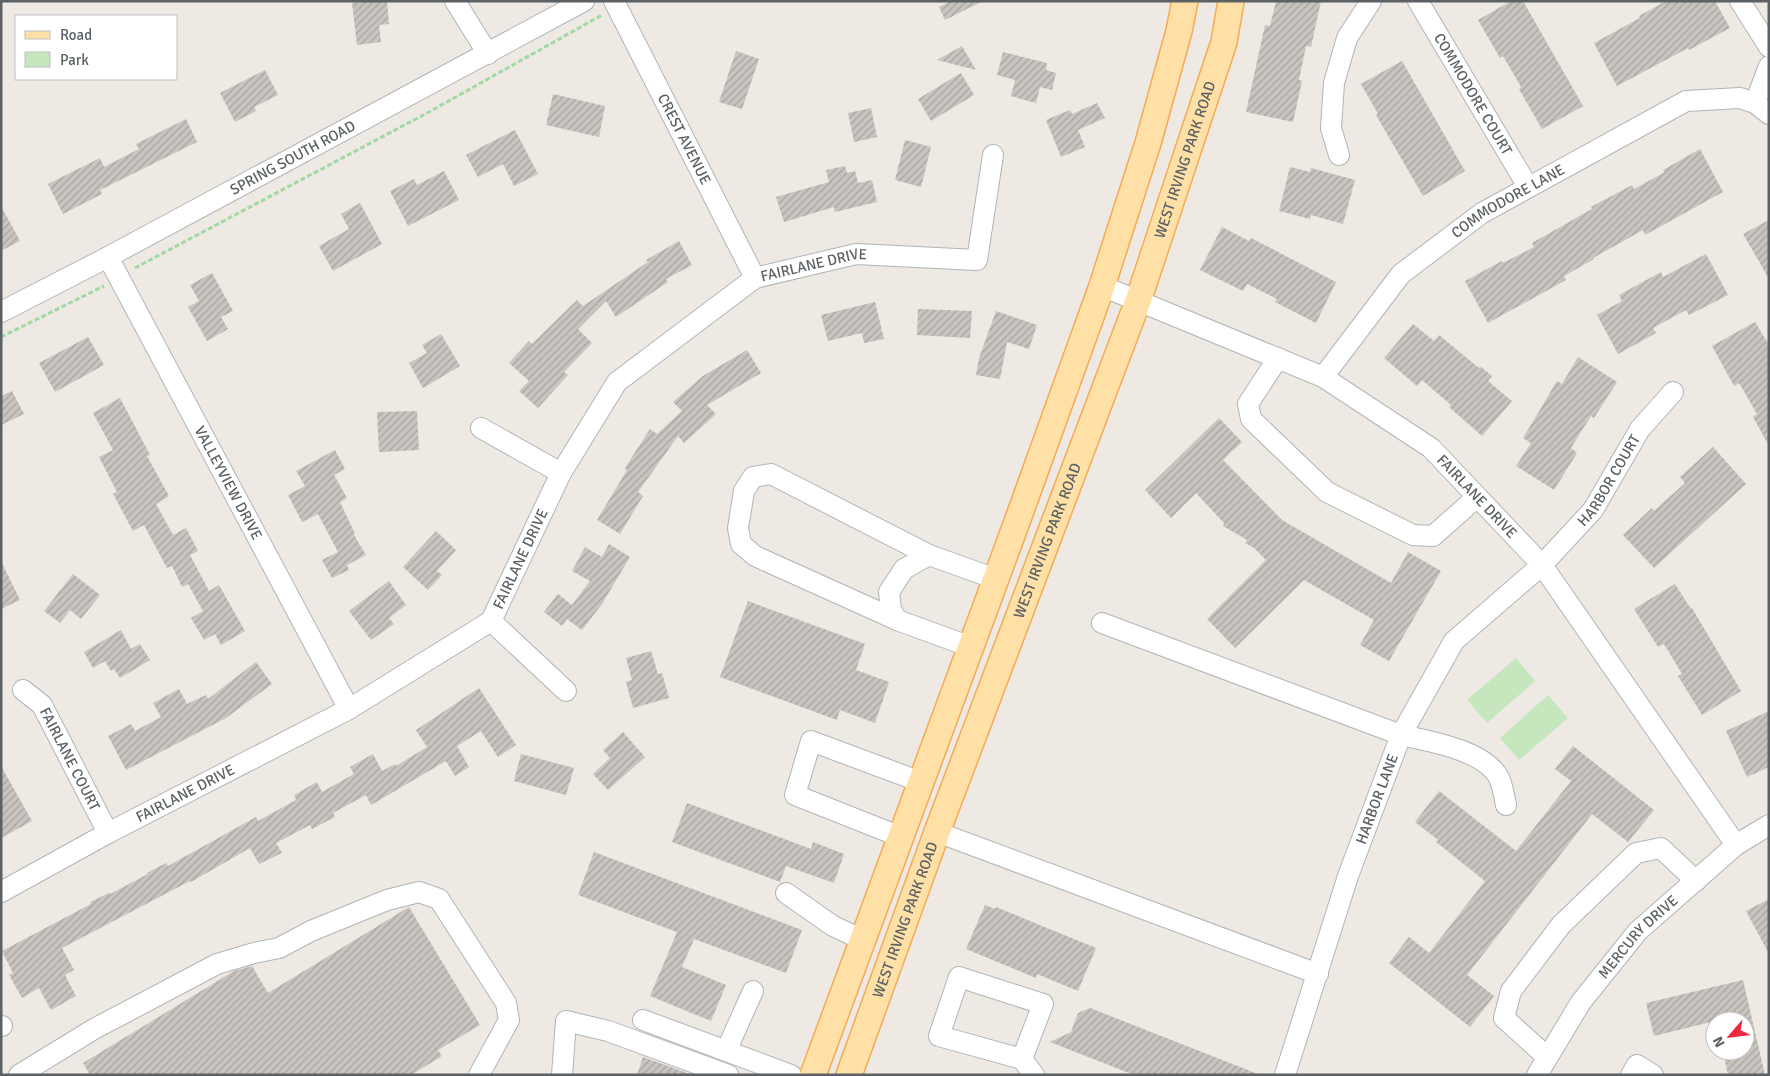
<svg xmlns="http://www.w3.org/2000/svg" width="1770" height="1076" viewBox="0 0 1770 1076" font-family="Signika,sans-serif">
<defs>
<pattern id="building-hatch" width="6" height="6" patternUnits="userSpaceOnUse" patternTransform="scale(1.25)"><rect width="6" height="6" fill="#c9c4bf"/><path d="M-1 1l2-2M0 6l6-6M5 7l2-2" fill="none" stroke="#a6a39f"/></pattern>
</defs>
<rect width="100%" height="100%" fill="#eee9e3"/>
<!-- park -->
<path fill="#c6e7be" d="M 1516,658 L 1535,681 L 1487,723 L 1467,700 Z
M 1548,695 L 1568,718 L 1519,760 L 1500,738 Z"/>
<!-- building -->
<path fill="url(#building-hatch)" d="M 371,1 L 387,1 L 389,24 L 379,25 L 381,42 L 357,45 L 352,3 Z
M 951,1 L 983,1 L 945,20 L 939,7 Z
M 1276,1 L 1321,1 L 1311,47 L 1306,46 L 1299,80 L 1302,81 L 1293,122 L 1246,112 L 1265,25 L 1270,26 Z
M 1511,1 L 1523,1 L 1583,106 L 1542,129 L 1519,89 L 1521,87 L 1503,56 L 1500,58 L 1478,20 Z
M 1666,1 L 1715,1 L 1730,28 L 1689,50 L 1688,48 L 1617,86 L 1594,43 L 1640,18 L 1639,16 Z
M 962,46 L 976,70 L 937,60 Z
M 736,51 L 759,59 L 742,109 L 719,102 Z
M 1003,52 L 1047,63 L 1046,70 L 1056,73 L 1052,90 L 1040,87 L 1036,103 L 1011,96 L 1015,80 L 997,75 Z
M 1402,61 L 1465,171 L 1423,196 L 1376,115 L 1378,114 L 1361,84 Z
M 265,70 L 278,95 L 254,107 L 256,111 L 235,122 L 220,93 Z
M 961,73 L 974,95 L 931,121 L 918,99 Z
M 553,94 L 605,106 L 599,137 L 546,125 Z
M 1097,103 L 1105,118 L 1078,130 L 1085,147 L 1061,157 L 1046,120 L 1070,110 L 1072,114 Z
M 871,108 L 877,137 L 854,142 L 848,113 Z
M 186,119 L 197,142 L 100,190 L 102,194 L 63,214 L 48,184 L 100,158 L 104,167 L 139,149 L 136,144 Z
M 515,130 L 538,174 L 514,186 L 503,164 L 478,177 L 466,155 Z
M 905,140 L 931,147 L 921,187 L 895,180 Z
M 1700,149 L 1723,192 L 1645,235 L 1643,230 L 1593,258 L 1594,259 L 1564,276 L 1566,280 L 1488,323 L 1465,281 L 1502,261 L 1503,263 L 1534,247 L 1532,243 L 1592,209 L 1591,207 L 1632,185 L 1634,189 L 1665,172 L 1663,170 Z
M 845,166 L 847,173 L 855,171 L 858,183 L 872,180 L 877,202 L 835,212 L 834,207 L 784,222 L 776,197 L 829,182 L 826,170 Z
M 1290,167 L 1310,172 L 1311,168 L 1355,180 L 1343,224 L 1311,215 L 1310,219 L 1279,211 Z
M 444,171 L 459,200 L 408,226 L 390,191 L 414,179 L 417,185 Z
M 360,203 L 382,244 L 333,271 L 319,246 L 349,229 L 341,214 Z
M 1,206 L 20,241 L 1,251 Z
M 1769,220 L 1769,279 L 1743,234 Z
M 1222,227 L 1249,241 L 1251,238 L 1336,282 L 1316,323 L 1275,302 L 1277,299 L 1247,284 L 1243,291 L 1200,270 Z
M 679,241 L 692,265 L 666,279 L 668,282 L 616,317 L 606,301 L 578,329 L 592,343 L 564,372 L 568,375 L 538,408 L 519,391 L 529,381 L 509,363 L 529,341 L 532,344 L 577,300 L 583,306 L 648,262 L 646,260 Z
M 1706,254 L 1728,295 L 1689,315 L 1686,310 L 1653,328 L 1656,333 L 1618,354 L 1597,315 L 1622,301 L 1619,295 L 1661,272 L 1663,277 Z
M 212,273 L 233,311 L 221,317 L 228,329 L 207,341 L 188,307 L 199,301 L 190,285 Z
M 875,302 L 884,339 L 864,343 L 862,333 L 828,341 L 821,315 Z
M 918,309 L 972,311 L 970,338 L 917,335 Z
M 996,311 L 1037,325 L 1029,349 L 1007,342 L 1000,379 L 976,375 L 979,358 Z
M 1755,322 L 1769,345 L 1769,446 L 1753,417 L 1757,414 L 1739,383 L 1734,386 L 1712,346 Z
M 1413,324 L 1434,341 L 1439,335 L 1479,368 L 1481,367 L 1492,376 L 1488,381 L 1512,401 L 1482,436 L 1449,407 L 1451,405 L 1422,380 L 1417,386 L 1384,358 Z
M 441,334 L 460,366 L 423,388 L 409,363 L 427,353 L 422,345 Z
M 88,337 L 104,365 L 55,392 L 39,363 Z
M 747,350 L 761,373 L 707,405 L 716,414 L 684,443 L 678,436 L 638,492 L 643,496 L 620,534 L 597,520 L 627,470 L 625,468 L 650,429 L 657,434 L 682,411 L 673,402 L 703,376 Z
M 1578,357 L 1617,382 L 1594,418 L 1591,416 L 1571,448 L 1577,453 L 1554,490 L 1516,466 L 1531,443 L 1523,438 L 1557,381 L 1562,384 Z
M 12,391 L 24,414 L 1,425 L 1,396 Z
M 120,398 L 150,455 L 147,456 L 169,496 L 156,504 L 173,535 L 186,528 L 198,551 L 190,555 L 209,591 L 219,585 L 245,631 L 221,645 L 215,634 L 204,640 L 191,618 L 203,611 L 188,584 L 182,587 L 172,566 L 167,568 L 144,525 L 133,531 L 113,494 L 117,492 L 99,457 L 113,450 L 93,413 Z
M 417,411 L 419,450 L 379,452 L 377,412 Z
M 1219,418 L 1242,442 L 1223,460 L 1282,520 L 1391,583 L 1408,552 L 1441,571 L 1389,661 L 1360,645 L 1374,620 L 1304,580 L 1235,648 L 1207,619 L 1266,560 L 1254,548 L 1245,543 L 1247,540 L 1223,526 L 1224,523 L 1196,493 L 1171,518 L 1145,490 Z
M 1713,447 L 1746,484 L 1654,568 L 1623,535 L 1652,508 L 1654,511 L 1685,483 L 1680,477 Z
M 335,450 L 345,469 L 334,475 L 347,498 L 340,502 L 355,534 L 354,535 L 366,555 L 347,565 L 349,570 L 332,578 L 322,560 L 338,552 L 318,514 L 302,522 L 288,495 L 305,486 L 296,471 Z
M 436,531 L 456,550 L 437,571 L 442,575 L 428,590 L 403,567 Z
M 609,544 L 630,557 L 602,604 L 582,630 L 567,619 L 562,626 L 544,612 L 558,594 L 572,605 L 590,581 L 572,571 L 585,547 L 602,557 Z
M 1,561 L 20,600 L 1,609 Z
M 73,574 L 100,595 L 81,619 L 70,610 L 60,623 L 44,611 Z
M 389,581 L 406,605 L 389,618 L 394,624 L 371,640 L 349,611 Z
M 1675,584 L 1691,609 L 1692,608 L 1741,691 L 1702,715 L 1678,676 L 1682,674 L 1664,644 L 1658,647 L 1634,609 Z
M 748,601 L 865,644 L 856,670 L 889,682 L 875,723 L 840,710 L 837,720 L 720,677 Z
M 121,630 L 131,649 L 140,644 L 150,660 L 120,678 L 114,669 L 111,671 L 105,661 L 93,668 L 84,652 Z
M 651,651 L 658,674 L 662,673 L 669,698 L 633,708 L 626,682 L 632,680 L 626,658 Z
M 256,662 L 272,684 L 226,718 L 126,770 L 108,736 L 131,724 L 135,731 L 161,717 L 153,703 L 179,689 L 187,704 L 206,695 L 208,699 Z
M 479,688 L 516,745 L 498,757 L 481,731 L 457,746 L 469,767 L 455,776 L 446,761 L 371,805 L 366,795 L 333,813 L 335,817 L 312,829 L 310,825 L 276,843 L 282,853 L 259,864 L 250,848 L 191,882 L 190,881 L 62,948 L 74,970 L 65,975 L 76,996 L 51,1010 L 39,988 L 22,998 L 9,975 L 13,973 L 2,951 L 91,904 L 90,902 L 109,893 L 110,894 L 148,874 L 147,873 L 166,863 L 168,866 L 256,817 L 258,821 L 296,800 L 294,795 L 317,782 L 322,792 L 354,774 L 350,767 L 373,754 L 382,771 L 395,764 L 396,766 L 427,747 L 416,730 Z
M 1769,711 L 1769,767 L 1747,777 L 1726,731 Z
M 623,732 L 645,757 L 608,790 L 593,774 L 610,758 L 603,750 Z
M 1573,746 L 1654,810 L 1628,842 L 1592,814 L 1467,975 L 1494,996 L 1470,1027 L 1389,963 L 1409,937 L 1429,953 L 1485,881 L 1436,842 L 1438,840 L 1415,822 L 1439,791 L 1516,851 L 1571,781 L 1555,769 Z
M 521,754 L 574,768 L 566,795 L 514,781 Z
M 1,766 L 32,821 L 1,838 Z
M 687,803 L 811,849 L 813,842 L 844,854 L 834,883 L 786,866 L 780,882 L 672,842 Z
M 594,852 L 802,930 L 786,973 L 694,939 L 682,967 L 726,985 L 711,1021 L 650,996 L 677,932 L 578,895 Z
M 1769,899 L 1769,954 L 1746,911 Z
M 985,905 L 995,909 L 996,907 L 1096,948 L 1078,991 L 1037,974 L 1036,978 L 966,949 Z
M 409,907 L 480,1025 L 438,1050 L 442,1056 L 411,1075 L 90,1075 L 83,1063 L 234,971 L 252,966 L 268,993 Z
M 1743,980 L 1765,1075 L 1728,1075 L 1723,1051 L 1745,1051 L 1745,1021 L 1715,1021 L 1654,1036 L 1646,1003 Z
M 1090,1008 L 1258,1074 L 1258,1075 L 1134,1075 L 1050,1042 L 1071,1032 L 1078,1013 Z
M 643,1057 L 693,1075 L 637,1075 Z"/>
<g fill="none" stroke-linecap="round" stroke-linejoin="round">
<!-- minor casing -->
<g stroke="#b0b5b8" stroke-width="22">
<g id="minor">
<path d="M 455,1 L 488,54"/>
<path id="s1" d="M 614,1 L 755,278"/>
<path id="s2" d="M 1418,1 L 1528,187"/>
<path d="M 1740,1 L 1769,47"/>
<path d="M 1755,103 L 1769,66"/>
<path d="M 1339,155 L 1331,128 L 1334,83 L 1347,38 L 1371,1"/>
<path id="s3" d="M 108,257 L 349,709"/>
<path id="s4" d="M 1102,286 L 1323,377 L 1431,448 L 1542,565 L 1736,845"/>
<path id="s5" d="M 1,312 L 108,257 L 584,1"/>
<path d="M 1278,358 L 1248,404 L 1251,419 L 1327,492 L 1413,535 L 1433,536 L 1477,497"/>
<path id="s6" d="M 1323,377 L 1401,274 L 1482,213 L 1686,101 L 1740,98 L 1755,103 L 1769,114"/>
<path d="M 481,428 L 561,473"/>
<path d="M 897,620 L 755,556 L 741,544 L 738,528 L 744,491 L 753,477 L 771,474 L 929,555"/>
<path d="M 491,621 L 566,691"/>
<path d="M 1102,623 L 1401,735 C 1428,741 1485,750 1499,778 C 1503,786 1504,797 1506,805"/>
<path d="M 971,647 L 897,620 L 891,610 L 889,592 L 904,569 L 929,555 L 996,579"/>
<path id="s7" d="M 23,690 L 42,705 L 108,833"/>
<path d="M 937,832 L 1318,974"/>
<path d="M 901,837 L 795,795 L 811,741 L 921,782"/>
<path id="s8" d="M 1,892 L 108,833 L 349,709 L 491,621 L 561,473 L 617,382 L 755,278 L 856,254 L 977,260 L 993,155"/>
<path d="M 786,893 L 833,926 L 863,940"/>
<path d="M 643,1020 L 791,1075"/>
<path d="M 1,1026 L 2,1026"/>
<path d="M 726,1051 L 753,991"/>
<path d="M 1547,1057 L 1504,1018 L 1511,991 L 1561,925 L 1636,853 L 1661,848 L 1696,881"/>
<path d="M 1022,1059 L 939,1036 L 959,977 L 1043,1004 L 1022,1059 L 1034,1075"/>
<path d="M 19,1075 L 94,1029 L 217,964 L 254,953 L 279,948 L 311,931 L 387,900 L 419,892 L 439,899 L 506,1003 L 509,1020 L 479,1075"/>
<path d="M 562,1075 L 566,1021 L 608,1031 L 728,1075"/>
<path id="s9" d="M 1285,1075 L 1348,876 L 1401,735 L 1454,641 L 1542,565 L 1593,510 L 1640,429 L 1673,392"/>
<path id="s10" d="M 1537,1075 L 1581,1002 L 1638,931 L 1736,845 L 1769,825"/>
<path d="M 1631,1075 L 1637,1065 L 1653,1075"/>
</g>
</g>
<!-- major casing -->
<g stroke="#f5aa54" stroke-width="28">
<g id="major">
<path d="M 813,1075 L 1018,519 L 1102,286 L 1148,143 L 1179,31 L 1185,1"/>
<path id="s11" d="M 849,1075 L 937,832 L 1138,301 L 1224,42 L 1231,1"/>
</g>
</g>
<!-- path -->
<path stroke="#a1d9a5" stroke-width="3" stroke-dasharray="5 2.5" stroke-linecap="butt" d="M 135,268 L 429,112 L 602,15
M 1,337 L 104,286"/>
<!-- minor -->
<use href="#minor" stroke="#fff" stroke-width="20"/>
<!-- major -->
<use href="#major" stroke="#ffe0a7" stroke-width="25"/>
</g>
<g text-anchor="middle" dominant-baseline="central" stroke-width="4" stroke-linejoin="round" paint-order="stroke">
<!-- street labels -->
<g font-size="15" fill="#5b6164" stroke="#fff">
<text stroke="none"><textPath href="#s2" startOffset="108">COMMODORE COURT</textPath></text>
<text stroke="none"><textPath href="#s1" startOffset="155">CREST AVENUE</textPath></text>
<text stroke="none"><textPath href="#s5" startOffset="330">SPRING SOUTH ROAD</textPath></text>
<text stroke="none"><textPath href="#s11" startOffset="975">WEST IRVING PARK ROAD</textPath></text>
<text stroke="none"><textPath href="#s6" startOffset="259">COMMODORE LANE</textPath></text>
<text stroke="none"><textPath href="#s8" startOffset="1064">FAIRLANE DRIVE</textPath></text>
<text stroke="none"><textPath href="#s9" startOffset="692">HARBOR COURT</textPath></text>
<text stroke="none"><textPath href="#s3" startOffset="256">VALLEYVIEW DRIVE</textPath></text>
<text stroke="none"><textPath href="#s4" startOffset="435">FAIRLANE DRIVE</textPath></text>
<text stroke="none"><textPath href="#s11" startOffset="570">WEST IRVING PARK ROAD</textPath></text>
<text stroke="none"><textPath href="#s8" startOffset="629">FAIRLANE DRIVE</textPath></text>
<text stroke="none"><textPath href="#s7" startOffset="85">FAIRLANE COURT</textPath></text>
<text stroke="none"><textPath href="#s8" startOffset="209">FAIRLANE DRIVE</textPath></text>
<text stroke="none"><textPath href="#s9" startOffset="291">HARBOR LANE</textPath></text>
<text stroke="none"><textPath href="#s11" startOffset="165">WEST IRVING PARK ROAD</textPath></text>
<text stroke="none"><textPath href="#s10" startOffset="172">MERCURY DRIVE</textPath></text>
</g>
</g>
<!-- border -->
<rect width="1770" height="1076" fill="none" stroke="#5b6164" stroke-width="5"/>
<!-- legend -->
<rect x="15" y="15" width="162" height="65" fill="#ffffff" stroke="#bdc0c1"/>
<rect x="25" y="31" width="25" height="8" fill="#ffe0a7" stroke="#bdc0c1"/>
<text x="60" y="40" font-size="15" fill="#5b6164">Road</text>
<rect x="25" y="52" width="25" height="15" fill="#c6e7be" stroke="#bdc0c1"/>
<text x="60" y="65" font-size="15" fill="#5b6164">Park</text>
<!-- north arrow -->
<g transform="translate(1730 1036) rotate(242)"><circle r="24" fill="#ffffff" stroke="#bdc0c1"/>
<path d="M0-4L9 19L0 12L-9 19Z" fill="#ee283e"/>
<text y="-8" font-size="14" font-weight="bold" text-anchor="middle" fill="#5b6164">N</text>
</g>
</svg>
